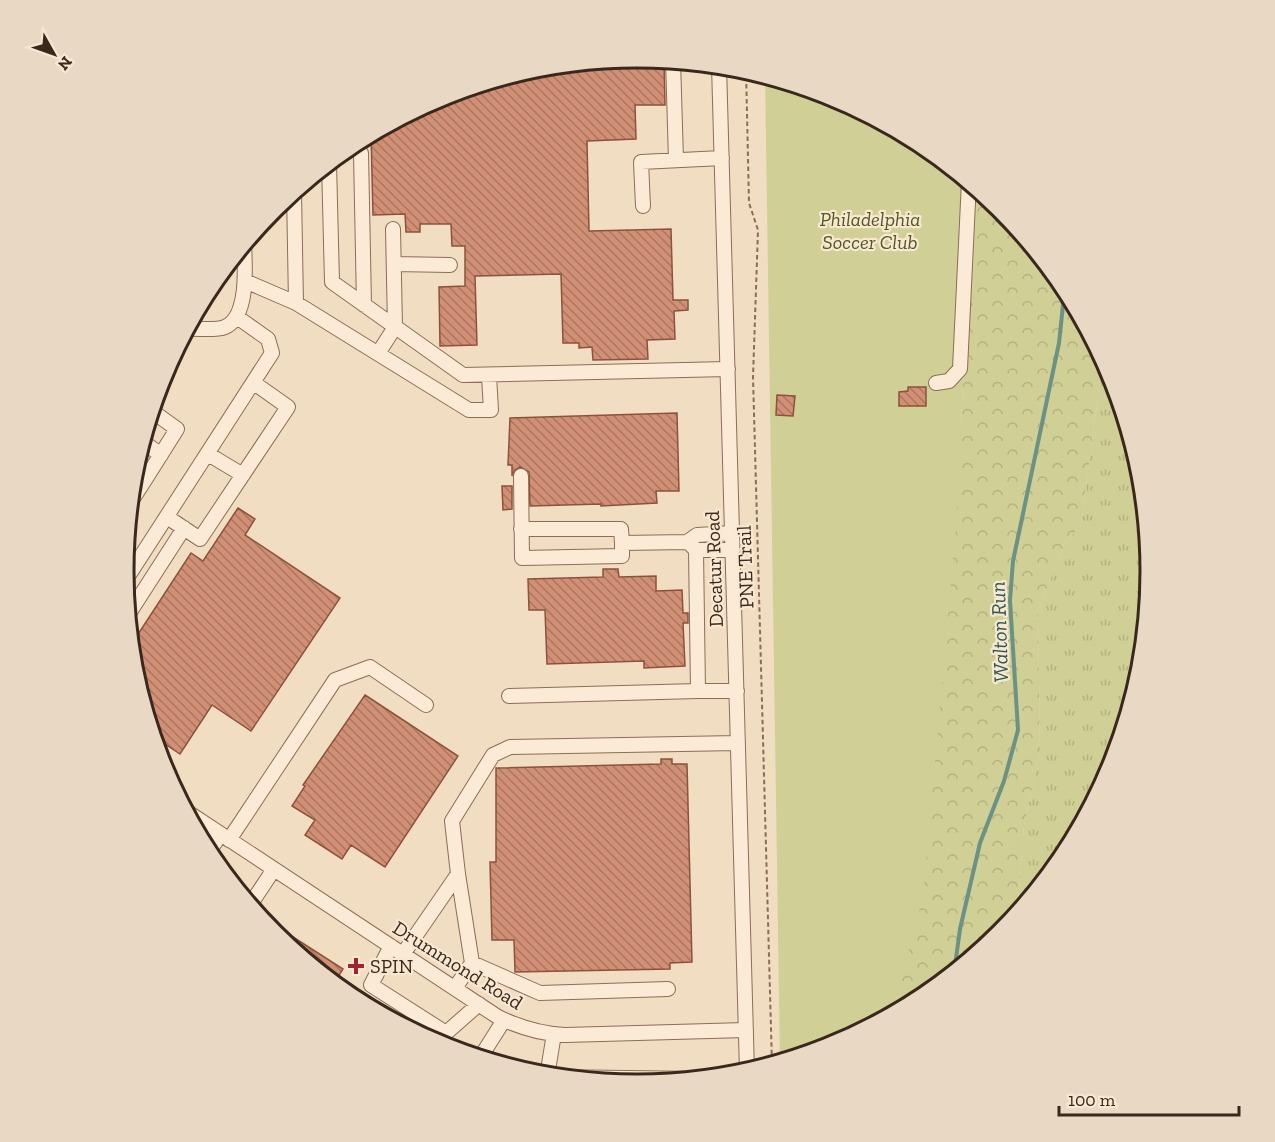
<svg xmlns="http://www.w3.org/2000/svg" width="1275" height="1142" viewBox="0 0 1275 1142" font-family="'Zilla Slab',serif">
<defs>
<pattern id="grass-tufts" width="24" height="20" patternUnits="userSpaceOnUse" patternTransform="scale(1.5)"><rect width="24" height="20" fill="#d0cf95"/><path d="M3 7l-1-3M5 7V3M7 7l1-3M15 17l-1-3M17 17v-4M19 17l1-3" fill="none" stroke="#b4b280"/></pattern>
<pattern id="forest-crowns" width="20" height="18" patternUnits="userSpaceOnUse" patternTransform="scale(1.5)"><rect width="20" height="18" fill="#d0cf95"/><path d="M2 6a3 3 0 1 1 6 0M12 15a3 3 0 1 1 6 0" fill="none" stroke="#b4b280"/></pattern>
<pattern id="building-back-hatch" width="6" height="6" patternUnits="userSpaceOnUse" patternTransform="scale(1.5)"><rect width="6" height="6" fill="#d19075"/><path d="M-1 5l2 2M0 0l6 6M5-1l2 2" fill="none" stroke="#ab765f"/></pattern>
</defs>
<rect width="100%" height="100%" fill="#f1ddc2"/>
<!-- grass -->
<path fill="url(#grass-tufts)" d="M 1103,357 L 1113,375 L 1142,471 L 1151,571 L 1142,672 L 1112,768 L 1065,857 L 1017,915 L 1024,826 L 1040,751 L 1038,611 L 1064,544 L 1081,525 Z"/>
<!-- forest -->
<path fill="url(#forest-crowns)" d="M 973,184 L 1001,208 L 1065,286 L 1103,357 L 1081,525 L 1064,544 L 1038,611 L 1040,751 L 1024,826 L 1017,915 L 1001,935 L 923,999 L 840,1043 L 961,425 Z"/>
<!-- park -->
<path fill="#d0cf95" d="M 765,75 L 835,96 L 923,144 L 973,184 L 956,525 L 923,896 L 892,1015 L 834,1046 L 780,1062 Z"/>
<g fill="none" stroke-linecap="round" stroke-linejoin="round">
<!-- stream -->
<path stroke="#6b9283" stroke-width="4" d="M 954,973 L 960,929 L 980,843 L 1004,781 L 1018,730 L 1010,600 L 1013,561 L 1059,343 L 1065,286"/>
</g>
<!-- building -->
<path fill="url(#building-back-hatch)" stroke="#8c523c" stroke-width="1.5" d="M 638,57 L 664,60 L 665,105 L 635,105 L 636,139 L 587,141 L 589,231 L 671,229 L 673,300 L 688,300 L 688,310 L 674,311 L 675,339 L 647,340 L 648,359 L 593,360 L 592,347 L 579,348 L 579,343 L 563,343 L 561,274 L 475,276 L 477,345 L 440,346 L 439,287 L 465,286 L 465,246 L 452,246 L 451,224 L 420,224 L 420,232 L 406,232 L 405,214 L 373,215 L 371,133 L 441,96 L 538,67 Z
M 908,387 L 926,387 L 926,406 L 899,406 L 899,392 L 908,391 Z
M 777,395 L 795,396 L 793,416 L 776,415 Z
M 677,413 L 679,491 L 656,491 L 657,503 L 601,506 L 601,504 L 530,506 L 529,472 L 520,467 L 514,471 L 512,476 L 512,465 L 508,465 L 510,418 Z
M 502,486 L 512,486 L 512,509 L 503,510 Z
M 238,508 L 255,519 L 245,535 L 340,598 L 251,731 L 212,705 L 180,754 L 153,736 L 133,671 L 133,663 L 137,656 L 131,652 L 131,645 L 191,553 L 203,561 Z
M 603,569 L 618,569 L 619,577 L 656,576 L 656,591 L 682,590 L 683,613 L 688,613 L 688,623 L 683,623 L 685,666 L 644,668 L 644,661 L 547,664 L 545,610 L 529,610 L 528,579 L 603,577 Z
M 365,695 L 458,756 L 385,867 L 351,845 L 342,859 L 305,835 L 315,820 L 292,806 L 305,786 L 303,785 Z
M 661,759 L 672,759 L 672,764 L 687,764 L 692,962 L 670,963 L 670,969 L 515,972 L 514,940 L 492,940 L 490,862 L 496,862 L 496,768 L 661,764 Z
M 293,937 L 343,969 L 334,983 L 288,946 Z"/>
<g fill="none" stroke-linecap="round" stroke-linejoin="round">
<!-- minor casing -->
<g stroke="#8c6d58" stroke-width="16">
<path id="minor" d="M 673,60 L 676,160
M 719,65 L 747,1072
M 361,153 L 364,305
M 329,163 L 332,282 L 463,375 L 728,369
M 294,191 L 296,303 L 469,410 L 491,410 L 489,376
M 643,206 L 641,162 L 722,158
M 394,264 L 450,265
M 245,281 L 296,303
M 187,329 C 197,328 215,331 225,327 C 249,317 245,265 244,244
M 379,352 L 395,327 L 393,229
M 936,383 L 949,381 L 960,369 L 969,181
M 142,441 L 161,455
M 208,454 L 243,475
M 521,476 L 522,558 L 622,556 L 622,543 L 687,542 L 697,535 L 732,533
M 143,483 L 177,429 L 152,411
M 130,503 L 143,483 L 133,475
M 167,517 L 200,539 L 288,407 L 254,383
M 521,529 L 621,529 L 622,543
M 689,543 L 696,550 L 733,550
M 696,550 L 698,691 L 737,691
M 125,581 L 272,353 L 268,339 L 237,317
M 128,615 L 184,528
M 509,696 L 698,691
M 186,811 L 498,1017 C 521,1028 541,1034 565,1035 L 746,1030
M 229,840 L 335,680 L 370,667 L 426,705
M 208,853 L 221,834
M 458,874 L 472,963
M 250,905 L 274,869
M 391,946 L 371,985 L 446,1033
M 403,954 L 458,874 L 452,821 L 493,755 L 510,747 L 738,743
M 455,988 L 472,963 L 540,993 L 668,989
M 439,1045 L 446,1033 L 479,1004
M 480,1058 L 504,1020
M 547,1076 L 554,1034
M 552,1077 L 701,1079"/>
</g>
<!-- path -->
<path stroke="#8c6d58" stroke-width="2" stroke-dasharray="4.5 3" stroke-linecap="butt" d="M 746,69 L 749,203 L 758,230 L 753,377 L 772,1065"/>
<!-- minor -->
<use href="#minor" stroke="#fbebd6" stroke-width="14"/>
</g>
<!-- markers -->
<path fill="#9f2434" stroke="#f8e8d2" stroke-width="2" d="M353 957h6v6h6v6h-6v6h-6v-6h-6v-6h6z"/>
<g text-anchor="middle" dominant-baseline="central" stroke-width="4.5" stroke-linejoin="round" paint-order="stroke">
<!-- park labels -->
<g font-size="20" font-style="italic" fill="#515822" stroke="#f8e8d2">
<text x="870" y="219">Philadelphia<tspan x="870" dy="23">Soccer Club</tspan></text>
</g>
<!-- street labels -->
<g font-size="20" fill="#3b281d" stroke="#f8e8d2">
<text transform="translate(745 567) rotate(-92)">PNE Trail</text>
<text transform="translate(714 569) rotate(-92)">Decatur Road</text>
<text transform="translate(458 965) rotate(32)">Drummond Road</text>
</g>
<!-- poi labels -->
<g font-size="20" fill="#3b281d" stroke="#f8e8d2" text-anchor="start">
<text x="370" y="966">SPIN</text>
</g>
<!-- water labels -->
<g font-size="21" font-style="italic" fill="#2b5b52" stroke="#f8e8d2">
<text transform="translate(999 632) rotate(-92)">Walton Run</text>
</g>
</g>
<!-- crop -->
<path d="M0 0H1275V1142H0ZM134 571a503 503 0 1 1 1006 0a503 503 0 1 1-1006 0Z" fill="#e9d9c4" fill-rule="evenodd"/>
<path fill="none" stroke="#3b281d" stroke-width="3" d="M134 571a503 503 0 1 1 1006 0a503 503 0 1 1-1006 0Z"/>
<!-- north arrow -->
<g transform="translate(54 54) rotate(130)" stroke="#f8e8d2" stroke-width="4.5" paint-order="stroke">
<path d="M0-4.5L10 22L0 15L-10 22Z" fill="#3b281d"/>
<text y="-9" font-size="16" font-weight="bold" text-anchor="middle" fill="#3b281d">N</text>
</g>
<!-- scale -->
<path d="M1059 1106v9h180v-9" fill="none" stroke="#3b281d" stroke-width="3"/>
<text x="1068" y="1106" font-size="18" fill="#3b281d" stroke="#f8e8d2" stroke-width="4.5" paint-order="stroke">100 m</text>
</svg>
